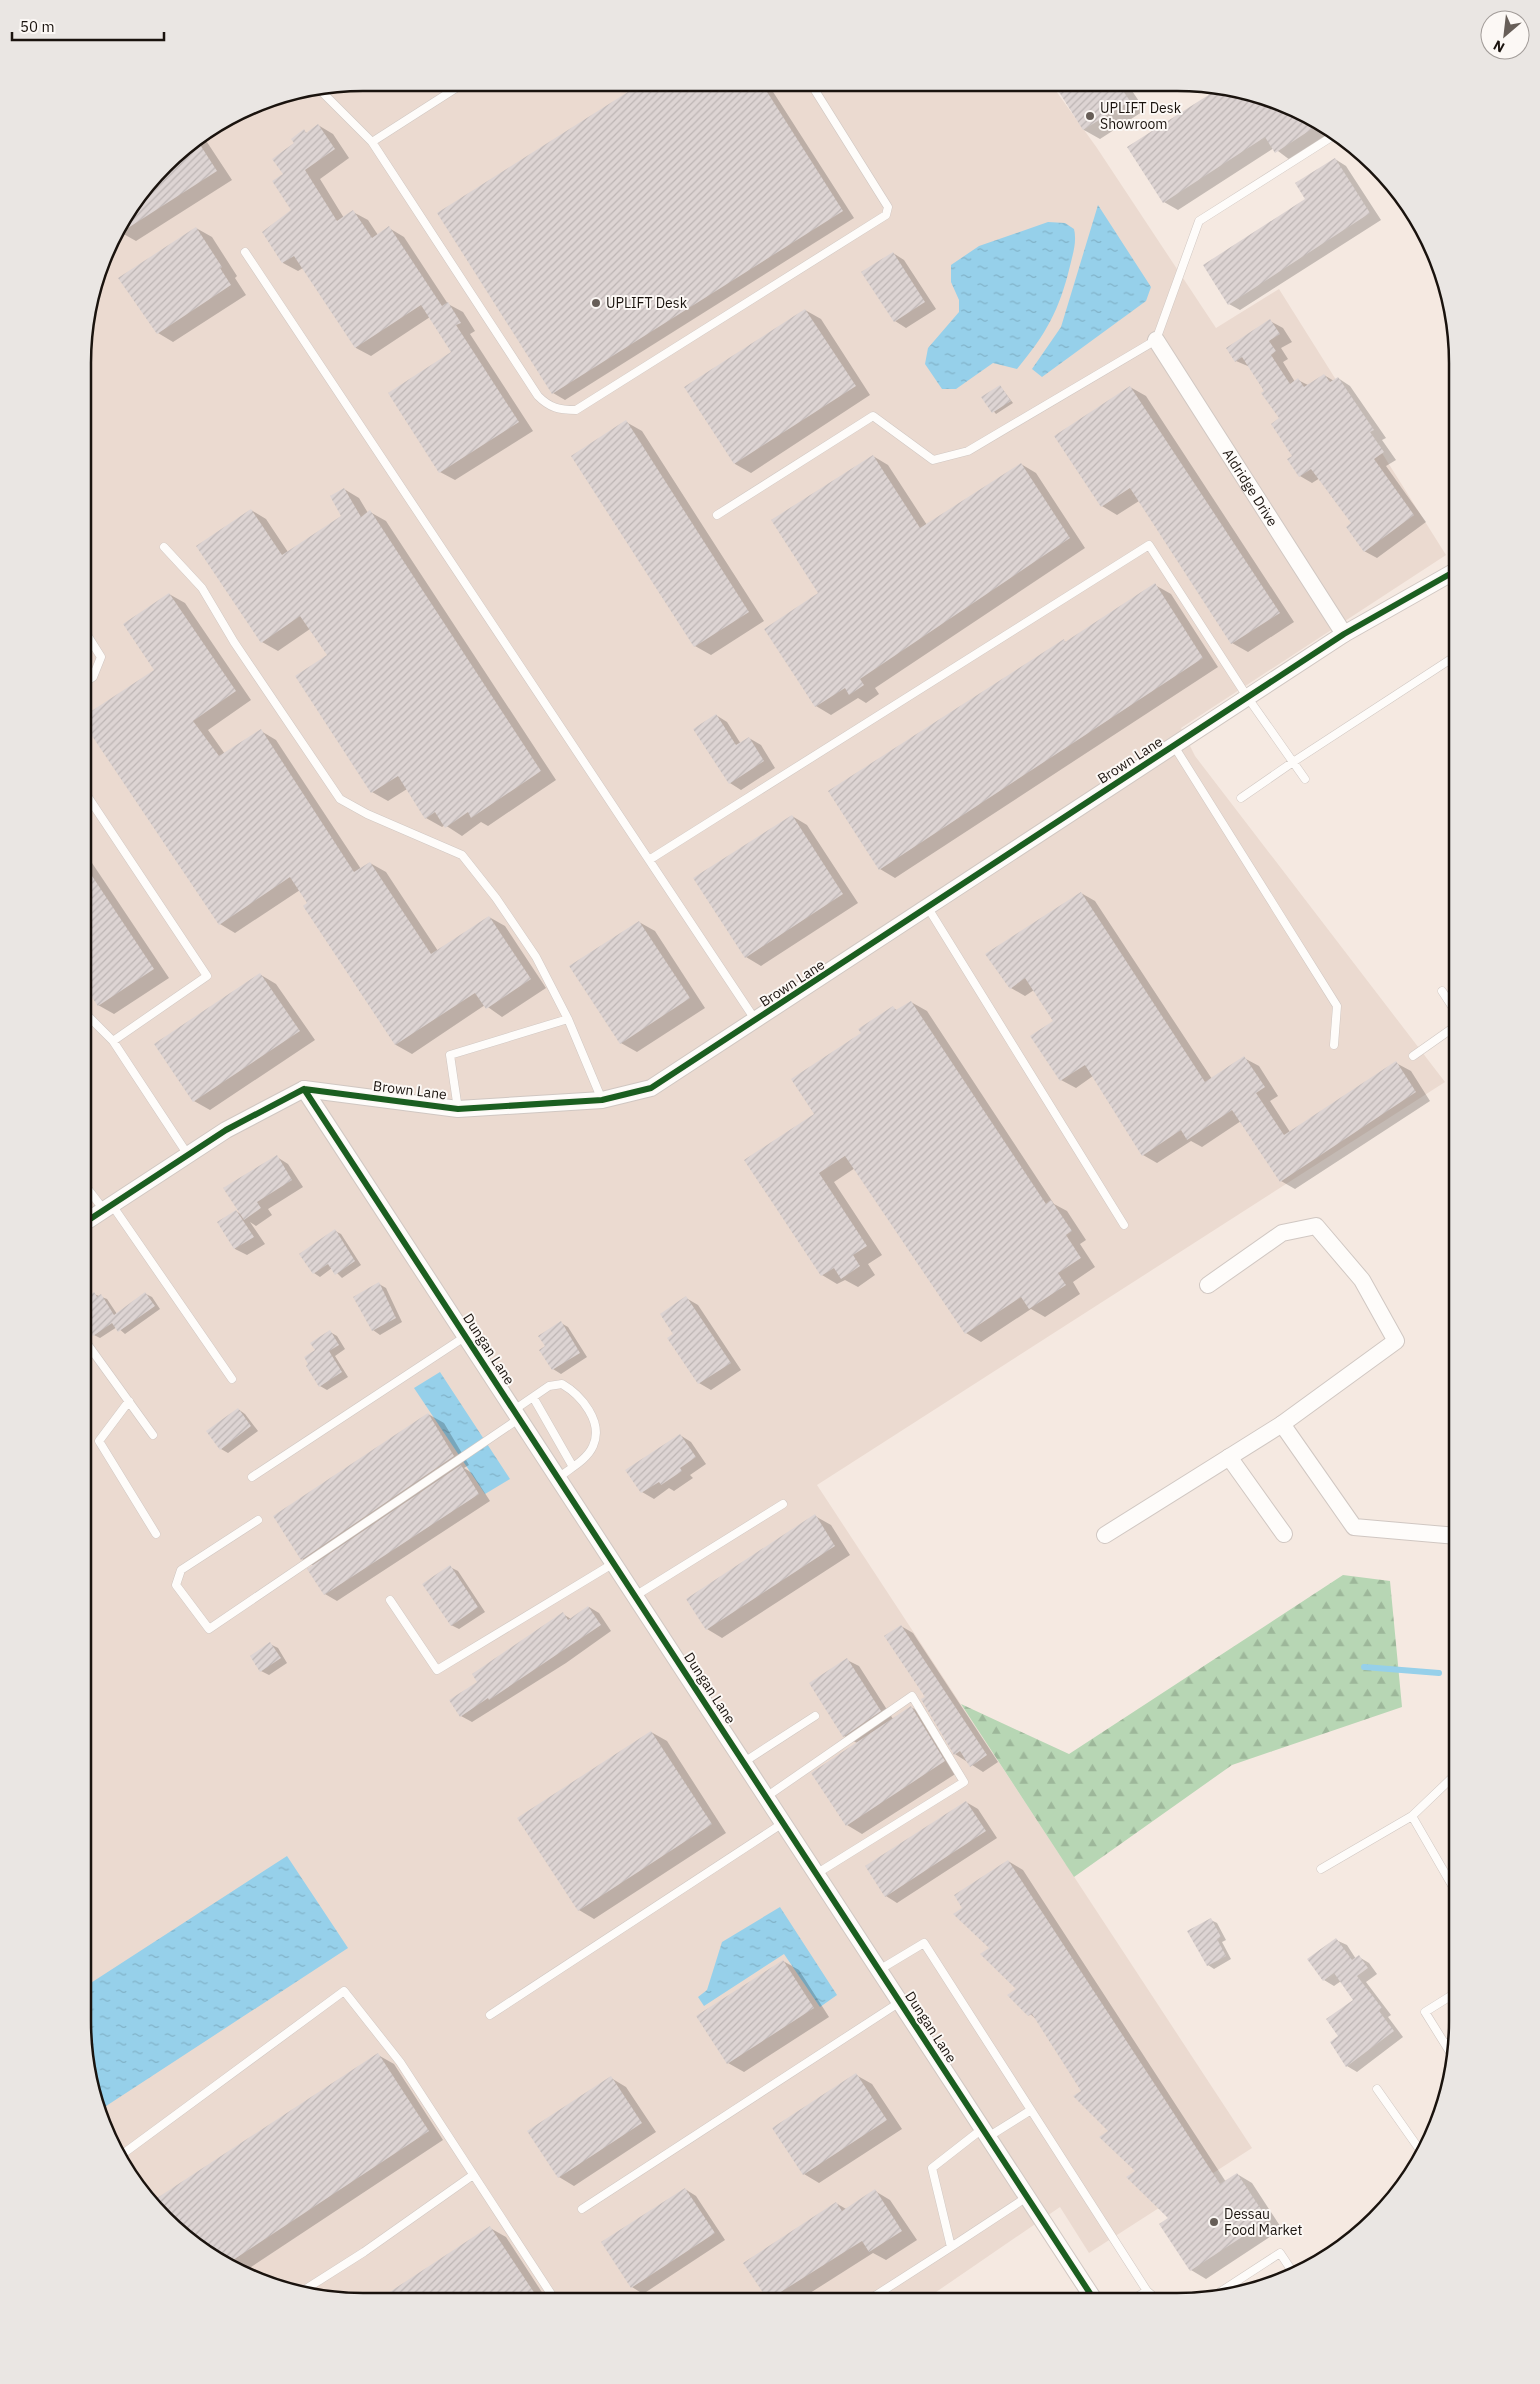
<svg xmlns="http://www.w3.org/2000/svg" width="1540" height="2384" viewBox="0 0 1540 2384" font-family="'IBM Plex Sans',sans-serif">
<defs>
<pattern id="forest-firs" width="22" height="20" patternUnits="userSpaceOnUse" patternTransform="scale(1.25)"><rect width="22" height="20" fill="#b7d6b4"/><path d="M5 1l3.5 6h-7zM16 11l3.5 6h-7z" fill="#9db79a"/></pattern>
<pattern id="water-ripples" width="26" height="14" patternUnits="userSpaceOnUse" patternTransform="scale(1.25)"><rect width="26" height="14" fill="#96d0ea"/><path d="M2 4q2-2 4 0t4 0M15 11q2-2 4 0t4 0" fill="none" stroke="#81b2c8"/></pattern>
<pattern id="building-hatch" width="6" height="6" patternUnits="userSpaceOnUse" patternTransform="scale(1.25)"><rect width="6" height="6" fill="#ddd4d3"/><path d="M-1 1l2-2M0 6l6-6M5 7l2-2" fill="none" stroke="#bdb5b4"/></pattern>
</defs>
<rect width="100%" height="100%" fill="#f5e9e1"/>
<!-- industrial -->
<path fill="#ebdad0" d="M 363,83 L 1051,84 L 1097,148 L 1216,328 L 1279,289 L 1446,555 L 1181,728 L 1195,756 L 1445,1082 L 817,1485 L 1252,2148 L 1089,2253 L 1060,2207 L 923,2301 L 326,2299 L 256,2280 L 192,2244 L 141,2192 L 104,2129 L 83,2021 L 85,326 L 112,239 L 178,152 L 256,104 Z"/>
<!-- forest -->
<path fill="url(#forest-firs)" d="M 1343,1575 L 1390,1581 L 1402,1707 L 1232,1765 L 1074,1877 L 961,1704 L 1069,1754 Z"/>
<!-- water -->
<path fill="url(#water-ripples)" d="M 1098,205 L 1151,287 L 1146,301 L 1042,377 L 1032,369 L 1061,327 Z
M 1048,222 L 1065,223 L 1074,229 C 1077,242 1073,253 1070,266 C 1059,311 1046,334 1017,369 L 993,363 L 956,389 L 942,389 L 925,364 L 928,348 L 959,312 L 959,300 L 951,282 L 951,265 L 979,246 Z
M 440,1372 L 510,1479 L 485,1494 L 414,1388 Z
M 287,1856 L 348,1948 L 100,2110 L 83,2021 L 83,1988 Z
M 780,1907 L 837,1995 L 820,2007 L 784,1954 L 704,2006 L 698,1997 L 707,1990 L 722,1942 Z"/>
<!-- shadow -->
<path fill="#0003" d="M 644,83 L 768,84 L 854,218 L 565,400 L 553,393 Z
M 1055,84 L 1128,85 L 1145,110 L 1100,139 L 1084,130 Z
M 1223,87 L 1285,104 L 1321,125 L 1328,136 L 1290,160 L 1274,148 L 1178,210 L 1164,202 L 1129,147 Z
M 318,125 L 333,134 L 349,158 L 320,179 L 344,218 L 353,212 L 368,220 L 378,235 L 389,228 L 404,237 L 448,304 L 463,312 L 475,331 L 470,334 L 533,431 L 455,480 L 440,472 L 453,353 L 430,317 L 371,356 L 356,348 L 303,268 L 298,271 L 283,263 L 293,210 L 285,174 L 295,143 L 304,131 L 307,133 Z
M 203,136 L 232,180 L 136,241 L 120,232 L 119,229 L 178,152 Z
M 1335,159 L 1346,166 L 1381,220 L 1240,310 L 1229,304 Z
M 196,228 L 212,237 L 237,276 L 235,278 L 246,295 L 173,342 L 158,333 Z
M 893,253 L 904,260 L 936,309 L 906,328 L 895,321 Z
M 805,310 L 821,319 L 870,395 L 751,473 L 735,464 L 686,387 Z
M 1270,321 L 1283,328 L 1292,342 L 1281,348 L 1288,359 L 1283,362 L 1295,382 L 1298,380 L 1308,385 L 1324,375 L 1334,381 L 1338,378 L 1350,386 L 1386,438 L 1382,440 L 1396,460 L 1386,466 L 1426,522 L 1377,558 L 1364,551 L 1353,524 L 1320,478 L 1312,483 L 1300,476 L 1281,419 L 1250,367 L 1236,361 Z
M 1000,386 L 1013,403 L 996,414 L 983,398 Z
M 1130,387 L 1146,396 L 1294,622 L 1248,652 L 1232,643 L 1139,501 L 1117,515 L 1102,506 Z
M 626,422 L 642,431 L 764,621 L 711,655 L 695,646 L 573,456 Z
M 873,456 L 888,465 L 927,525 L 1021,464 L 1036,473 L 1085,548 L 875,688 L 879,694 L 866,703 L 858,698 L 831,715 L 816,706 L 820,594 Z
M 344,489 L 359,498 L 368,513 L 370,512 L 386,521 L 556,780 L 488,826 L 481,822 L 462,836 L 445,825 L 442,827 L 426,818 L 407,789 L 388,801 L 372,792 L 296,676 L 329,656 L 310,629 L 278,651 L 262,642 L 251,510 L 266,519 L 288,552 L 343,516 Z
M 1155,585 L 1171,594 L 1218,667 L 895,878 L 880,869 L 1064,641 L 1066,642 Z
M 169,594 L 185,603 L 251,700 L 208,730 L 225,754 L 261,731 L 276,740 L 361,869 L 370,863 L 386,872 L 438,951 L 489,917 L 505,926 L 546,988 L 502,1017 L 485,1005 L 412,1054 L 396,1045 L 305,906 L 309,904 L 300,890 L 235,933 L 220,924 L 156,670 Z
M 716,715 L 727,722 L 741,744 L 749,738 L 761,745 L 775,768 L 741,790 L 730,783 Z
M 792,816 L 807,825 L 858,903 L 761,966 L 746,957 Z
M 84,851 L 169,978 L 114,1014 L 98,1005 L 84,983 Z
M 1081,893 L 1095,901 L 1212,1079 L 1244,1058 L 1259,1066 L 1278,1096 L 1270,1101 L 1290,1132 L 1396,1063 L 1411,1071 L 1430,1101 L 1295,1189 L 1281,1181 L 1241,1121 L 1202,1147 L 1191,1141 L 1157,1163 L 1143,1155 L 1093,1076 L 1076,1088 L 1061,1080 L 1032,1036 L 1054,1022 L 1034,990 L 1025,996 L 1011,988 Z
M 639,922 L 655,931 L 705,1008 L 637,1052 L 621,1043 L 571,967 Z
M 261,975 L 276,984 L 315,1040 L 210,1110 L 194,1101 L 156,1045 Z
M 911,1002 L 927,1011 L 1054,1204 L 1067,1211 L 1086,1240 L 1080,1244 L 1095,1267 L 1073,1282 L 1080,1294 L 1045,1317 L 1031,1309 L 981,1342 L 966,1333 L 855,1168 L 834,1182 L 882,1255 L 868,1264 L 875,1275 L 858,1287 L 845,1280 L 837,1284 L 822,1275 L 816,1114 L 863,1034 L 893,1008 L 898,1011 Z
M 277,1157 L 288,1164 L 303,1187 L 268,1209 L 272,1215 L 256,1226 L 250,1222 L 265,1244 L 247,1255 L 235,1249 L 219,1222 L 236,1211 L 242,1215 Z
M 335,1231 L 341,1234 L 361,1265 L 342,1278 L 332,1268 L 320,1277 L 314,1273 Z
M 379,1284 L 386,1288 L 402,1322 L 380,1335 L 373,1330 Z
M 94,1294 L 107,1299 L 117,1314 L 146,1294 L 152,1297 L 160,1309 L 125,1334 L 117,1327 L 100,1338 L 94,1335 L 83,1319 L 84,1300 Z
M 686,1298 L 698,1305 L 741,1370 L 711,1390 L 699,1383 L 669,1338 L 675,1334 Z
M 561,1323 L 568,1327 L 587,1357 L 561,1374 L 553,1369 L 541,1350 L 546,1347 Z
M 330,1332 L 337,1336 L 345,1349 L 335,1356 L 348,1377 L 327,1390 L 320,1386 L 317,1351 Z
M 238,1409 L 245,1414 L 258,1431 L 228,1453 L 221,1449 Z
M 428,1414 L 444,1423 L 469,1465 L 464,1468 L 472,1473 L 490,1501 L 337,1601 L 325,1594 L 309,1569 L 314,1566 L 302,1559 Z
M 680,1435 L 691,1442 L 706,1464 L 690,1475 L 693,1478 L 674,1491 L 669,1488 L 654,1499 L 642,1492 L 627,1470 Z
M 815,1516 L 831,1525 L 850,1555 L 722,1638 L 707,1629 Z
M 450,1567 L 458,1571 L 485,1612 L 459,1629 L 451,1625 Z
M 589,1607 L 599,1613 L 611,1631 L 566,1663 L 472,1722 L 461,1716 L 451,1701 L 479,1682 L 563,1614 L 571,1619 Z
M 901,1626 L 913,1633 L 998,1762 L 983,1772 L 955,1754 L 922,1700 L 926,1697 Z
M 270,1644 L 278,1648 L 287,1663 L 269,1675 L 261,1671 Z
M 847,1660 L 859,1666 L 893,1719 L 911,1707 L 927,1716 L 960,1771 L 862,1834 L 847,1825 L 857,1743 L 844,1736 Z
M 651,1732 L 667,1741 L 726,1833 L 594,1919 L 579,1910 Z
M 966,1802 L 978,1809 L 997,1838 L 897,1903 L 886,1896 Z
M 1008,1861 L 1023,1870 L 1226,2182 L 1237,2174 L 1252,2183 L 1282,2229 L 1206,2279 L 1191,2270 L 1170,2218 L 1037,2020 L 1009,1995 L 1018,1990 L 964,1909 Z
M 1211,1920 L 1217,1923 L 1226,1940 L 1222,1942 L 1231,1959 L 1214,1969 L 1208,1965 Z
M 1336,1940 L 1347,1945 L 1356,1959 L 1359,1957 L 1369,1963 L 1377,1974 L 1366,1982 L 1391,2015 L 1388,2017 L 1403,2037 L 1357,2072 L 1347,2066 L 1340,2036 L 1354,2000 L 1341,1981 L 1334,1986 L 1324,1980 Z
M 783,1961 L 799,1970 L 829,2017 L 744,2072 L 728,2063 Z
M 378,2055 L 394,2064 L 443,2140 L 242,2273 L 192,2244 L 152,2203 Z
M 856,2075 L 872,2084 L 902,2129 L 819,2183 L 804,2174 Z
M 611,2078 L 626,2087 L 656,2132 L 574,2186 L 559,2177 Z
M 685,2189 L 696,2196 L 725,2240 L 643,2294 L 632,2287 Z
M 875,2191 L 890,2200 L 917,2240 L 886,2260 L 873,2253 L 799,2300 L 769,2300 L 745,2263 L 836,2203 L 846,2209 Z
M 490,2228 L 506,2237 L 547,2300 L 382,2299 Z"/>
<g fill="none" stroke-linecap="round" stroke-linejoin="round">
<!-- stream -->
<path stroke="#96d0ea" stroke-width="6" d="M 1364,1667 L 1439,1673"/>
</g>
<!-- building -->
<path fill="url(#building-hatch)" d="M 642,83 L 762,84 L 843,211 L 552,394 L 437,213 Z
M 1054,84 L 1119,85 L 1130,101 L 1083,130 Z
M 1221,87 L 1285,104 L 1308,117 L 1315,127 L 1275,153 L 1265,137 L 1163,203 L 1127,147 Z
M 318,124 L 335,149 L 305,170 L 337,221 L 353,210 L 372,238 L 389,226 L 442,306 L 448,302 L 461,323 L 456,325 L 519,422 L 439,473 L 388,393 L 451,352 L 421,305 L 355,348 L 294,256 L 282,263 L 262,232 L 291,210 L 272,181 L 283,174 L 272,159 L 294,143 L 291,139 L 304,129 L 306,133 Z
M 197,140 L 217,171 L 117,235 L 116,233 L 178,152 Z
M 1335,158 L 1370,213 L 1228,305 L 1203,265 L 1305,199 L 1295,183 Z
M 196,227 L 222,267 L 220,268 L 231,285 L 157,334 L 118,278 Z
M 893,252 L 925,302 L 894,322 L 861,272 Z
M 805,309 L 856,386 L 734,464 L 684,387 Z
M 1270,319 L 1280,334 L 1269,341 L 1276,351 L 1271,355 L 1290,384 L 1298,378 L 1304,387 L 1324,374 L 1330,382 L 1338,377 L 1374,430 L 1370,432 L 1384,452 L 1374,459 L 1414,515 L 1364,552 L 1346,527 L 1351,523 L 1311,469 L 1299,477 L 1287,459 L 1292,456 L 1271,424 L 1279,418 L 1261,393 L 1264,391 L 1242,357 L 1235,362 L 1226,348 Z
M 1000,385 L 1011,401 L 992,413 L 981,397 Z
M 1130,386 L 1280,613 L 1231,644 L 1130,488 L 1101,507 L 1054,436 Z
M 626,420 L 749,612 L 694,647 L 571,456 Z
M 873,455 L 920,528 L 1021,463 L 1070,538 L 860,679 L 864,685 L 849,695 L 845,688 L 815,707 L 764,629 L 818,593 L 771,520 Z
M 344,488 L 361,517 L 370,510 L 541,771 L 471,818 L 468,812 L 445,828 L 435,812 L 425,819 L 398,776 L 371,793 L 295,676 L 327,655 L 300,616 L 261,643 L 196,546 L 251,509 L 282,555 L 341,516 L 330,496 Z
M 1155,583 L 1203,658 L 879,870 L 828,791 L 1064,639 L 1065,642 Z
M 169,593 L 236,691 L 193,721 L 219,756 L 261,729 L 354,872 L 370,862 L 431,954 L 489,916 L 531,979 L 486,1009 L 475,993 L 395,1045 L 303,906 L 307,903 L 290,877 L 219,925 L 84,724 L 84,716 L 154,670 L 123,624 Z
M 716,714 L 736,745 L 749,737 L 764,761 L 729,784 L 693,729 Z
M 792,815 L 843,894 L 745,958 L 693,878 Z
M 84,864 L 154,969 L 98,1006 L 84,986 Z
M 1081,892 L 1205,1082 L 1244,1056 L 1265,1087 L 1256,1093 L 1284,1135 L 1396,1061 L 1416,1092 L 1280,1182 L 1232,1110 L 1187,1140 L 1181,1130 L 1142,1156 L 1085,1065 L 1060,1081 L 1030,1036 L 1053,1021 L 1025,978 L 1010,989 L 985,954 Z
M 639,921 L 690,998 L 620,1044 L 569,966 Z
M 260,973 L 300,1031 L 193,1102 L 154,1044 Z
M 911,1001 L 1046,1204 L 1051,1200 L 1072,1231 L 1066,1235 L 1081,1258 L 1058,1273 L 1066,1285 L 1029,1309 L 1021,1297 L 965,1334 L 845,1156 L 819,1173 L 867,1246 L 853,1255 L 860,1266 L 841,1279 L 834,1268 L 821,1276 L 744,1160 L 814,1114 L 791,1079 L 861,1033 L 858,1029 L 893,1006 L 896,1010 Z
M 277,1155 L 292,1180 L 257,1202 L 261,1208 L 244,1220 L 223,1188 Z
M 236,1210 L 254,1237 L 234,1249 L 217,1222 Z
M 335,1229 L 355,1261 L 335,1275 L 328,1264 L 313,1274 L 299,1254 Z
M 379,1282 L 396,1318 L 372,1331 L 353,1297 Z
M 94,1292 L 97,1297 L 101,1294 L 114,1315 L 145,1292 L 155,1306 L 118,1332 L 112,1323 L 93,1336 L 83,1322 L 84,1299 Z
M 686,1296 L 731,1363 L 698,1384 L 667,1338 L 673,1334 L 660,1314 Z
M 561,1321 L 580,1353 L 552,1370 L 539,1350 L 545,1346 L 538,1336 Z
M 330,1330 L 339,1345 L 329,1351 L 342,1372 L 319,1387 L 306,1366 L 308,1364 L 304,1357 L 315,1350 L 310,1343 Z
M 238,1408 L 251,1426 L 220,1450 L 206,1431 Z
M 428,1413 L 454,1456 L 301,1560 L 273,1516 Z
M 680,1434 L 696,1457 L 680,1468 L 682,1471 L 661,1485 L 659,1482 L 641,1493 L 625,1470 Z
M 461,1465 L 479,1494 L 324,1595 L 307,1569 Z
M 815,1514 L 835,1546 L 706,1630 L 686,1599 Z
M 450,1565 L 478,1607 L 451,1626 L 422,1584 Z
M 588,1606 L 601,1625 L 489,1700 L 488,1698 L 460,1717 L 449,1700 L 477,1682 L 472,1674 L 563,1612 L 568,1620 Z
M 901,1625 L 987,1755 L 970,1767 L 960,1751 L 954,1755 L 921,1699 L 925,1697 L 884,1636 Z
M 270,1642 L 281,1658 L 260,1672 L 250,1656 Z
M 847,1658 L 881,1711 L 843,1737 L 809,1683 Z
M 911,1706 L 945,1761 L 846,1826 L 811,1773 Z
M 651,1731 L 712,1824 L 578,1911 L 517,1818 Z
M 966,1801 L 986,1831 L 885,1897 L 865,1866 Z
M 1008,1860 L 1220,2184 L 1237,2173 L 1268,2220 L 1190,2271 L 1159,2224 L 1168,2218 L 1126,2177 L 1135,2171 L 1099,2137 L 1108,2131 L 1073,2096 L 1081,2091 L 1032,2014 L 1028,2016 L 1007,1995 L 1016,1989 L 980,1954 L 989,1948 L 953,1914 L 962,1908 L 954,1895 Z
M 1211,1918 L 1221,1937 L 1217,1939 L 1226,1956 L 1207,1966 L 1187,1931 Z
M 1336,1938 L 1352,1960 L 1359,1955 L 1368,1968 L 1357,1976 L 1382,2008 L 1379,2011 L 1394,2031 L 1346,2067 L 1330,2042 L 1338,2036 L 1326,2019 L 1353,2000 L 1334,1973 L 1323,1981 L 1307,1959 Z
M 783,1960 L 814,2008 L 727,2064 L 696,2016 Z
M 378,2053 L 429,2131 L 227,2264 L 192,2244 L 151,2202 Z
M 856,2073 L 887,2120 L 803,2175 L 772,2128 Z
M 611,2076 L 642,2123 L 558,2178 L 527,2131 Z
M 685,2188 L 715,2233 L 631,2288 L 601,2242 Z
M 875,2189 L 902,2231 L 869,2252 L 862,2241 L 768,2300 L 743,2263 L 836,2202 L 842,2211 Z
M 490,2226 L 539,2300 L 379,2299 Z"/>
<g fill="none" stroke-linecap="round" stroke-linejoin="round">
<!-- lane casing -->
<g stroke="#d0c7c2" stroke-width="9">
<path id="lane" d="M 464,83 L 372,142 L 538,396 C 550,408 559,410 576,410 L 886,215 L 888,207 L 811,84
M 321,91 L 372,142
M 245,252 L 756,1021
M 717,515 L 873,416 L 933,460 L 968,451 L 1156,340 L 1199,221 L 1336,134
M 164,547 L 202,588 L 234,642 L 340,799 L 367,814 L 462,855 L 496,898 L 536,957 L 568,1019 L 602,1100
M 84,683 L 93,677 L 101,657 L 84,630
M 1174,746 L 1337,1006 L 1334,1045
M 84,791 L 207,976 L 113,1041
M 1241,798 L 1293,762 L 1305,779
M 649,860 L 1149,545 L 1248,698 L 1293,762 L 1451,659 L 1457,658
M 928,908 L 1124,1225
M 1442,991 L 1457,1014
M 84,1012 L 113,1041 L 188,1155
M 1413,1056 L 1457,1025
M 458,1109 L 450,1055 L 568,1019
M 84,1184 L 104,1210
M 112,1205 L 232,1379
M 83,1338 L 153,1435
M 533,1397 L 573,1467
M 129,1401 L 99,1441 L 156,1534
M 514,1410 L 549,1386 L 562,1384 C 581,1395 604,1422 593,1446 C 587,1460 569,1469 558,1478
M 252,1477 L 466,1336
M 258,1520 L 181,1570 L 176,1585 L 209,1629 L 520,1418
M 635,1596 L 783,1504
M 390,1600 L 437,1670 L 614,1563
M 744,1762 L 815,1716
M 766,1797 L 912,1696 L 964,1782 L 816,1874
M 1412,1816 L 1457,1773
M 1321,1869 L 1412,1816 L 1457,1894
M 879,1970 L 924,1943 L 1147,2291
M 490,2015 L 783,1823
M 1446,2045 L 1457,2037
M 1453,2057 L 1425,2012 L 1457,1992
M 1377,2089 L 1422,2153
M 982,2129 L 932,2168 L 951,2247 L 1027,2197
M 988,2137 L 1031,2110
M 120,2156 L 344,1991 L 400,2062 L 555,2300
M 582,2209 L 900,2002
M 301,2292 L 364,2252 L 473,2175
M 1217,2294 L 1280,2253 L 1294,2274
M 867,2301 L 951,2247
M 1130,2301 L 1147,2291 L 1159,2301"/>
</g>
<!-- street casing -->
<g stroke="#d0c7c2" stroke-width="18">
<g id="street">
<path id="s1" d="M 1156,340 L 1344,634"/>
<path d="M 304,1089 L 1095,2301"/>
<path d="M 84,1223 L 226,1130 L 304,1089 L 458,1109 L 602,1100 L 651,1088 L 1344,634 L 1457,570"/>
<path d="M 1208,1285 L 1282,1233 L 1316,1226 L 1362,1280 L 1396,1341 L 1282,1424 L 1354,1527 L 1457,1536"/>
<path d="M 1229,1457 L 1284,1534"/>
<path d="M 1105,1535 L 1282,1424"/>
</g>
</g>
<!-- lane -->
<use href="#lane" stroke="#fefcfa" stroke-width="8"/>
<!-- street -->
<use href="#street" stroke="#fefcfa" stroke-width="16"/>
<!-- cycleway casing -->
<g stroke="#fcf8f5" stroke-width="9">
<path id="cycleway" d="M 304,1089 L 1095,2301
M 84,1223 L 226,1130 L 304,1089 L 458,1109 L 602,1100 L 651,1088 L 1344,634 L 1457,570"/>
</g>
<!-- cycleway -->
<use href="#cycleway" stroke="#1b5e20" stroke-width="6"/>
</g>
<!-- markers -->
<g fill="#675e58" stroke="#fcf8f5" stroke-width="2">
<circle cx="1090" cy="116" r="5"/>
<circle cx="596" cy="303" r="5"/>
<circle cx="1214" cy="2222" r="5"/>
</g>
<g text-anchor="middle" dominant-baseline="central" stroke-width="4" stroke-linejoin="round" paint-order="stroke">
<!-- poi labels -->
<g font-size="14" fill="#1a130e" stroke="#fcf8f5" text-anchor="start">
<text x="1100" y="108">UPLIFT Desk<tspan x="1100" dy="16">Showroom</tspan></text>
<text x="606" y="303">UPLIFT Desk</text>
<text x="1224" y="2214">Dessau<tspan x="1224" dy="16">Food Market</tspan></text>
</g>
<!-- street labels -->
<g font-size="14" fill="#1a130e" stroke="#fcf8f5">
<text stroke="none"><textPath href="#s1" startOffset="175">Aldridge Drive</textPath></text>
<text transform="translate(1130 760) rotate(-33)">Brown Lane</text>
<text transform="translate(792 983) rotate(-33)">Brown Lane</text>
<text transform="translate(410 1090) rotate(7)">Brown Lane</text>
<text transform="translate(489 1349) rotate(57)">Dungan Lane</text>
<text transform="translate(710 1688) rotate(57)">Dungan Lane</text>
<text transform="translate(931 2027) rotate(57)">Dungan Lane</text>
</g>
</g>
<!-- crop -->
<path d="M0 0H1540V2384H0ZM363 91H1177A272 272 0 0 1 1449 363V2021A272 272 0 0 1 1177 2293H363A272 272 0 0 1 91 2021V363A272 272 0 0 1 363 91Z" fill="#eae6e3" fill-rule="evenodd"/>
<path fill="none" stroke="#1a130e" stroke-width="2.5" d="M363 91H1177A272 272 0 0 1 1449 363V2021A272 272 0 0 1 1177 2293H363A272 272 0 0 1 91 2021V363A272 272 0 0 1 363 91Z"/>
<!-- north arrow -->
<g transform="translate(1505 35) rotate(208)"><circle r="24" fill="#fcf8f5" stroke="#a29c99"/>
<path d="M0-4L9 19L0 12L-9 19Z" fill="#675e58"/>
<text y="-8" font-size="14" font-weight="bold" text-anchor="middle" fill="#1a130e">N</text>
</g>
<!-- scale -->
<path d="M12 32v8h152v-8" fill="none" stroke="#1a130e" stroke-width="2.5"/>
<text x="20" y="32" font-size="15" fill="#1a130e" stroke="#fcf8f5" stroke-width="4" paint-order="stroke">50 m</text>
</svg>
